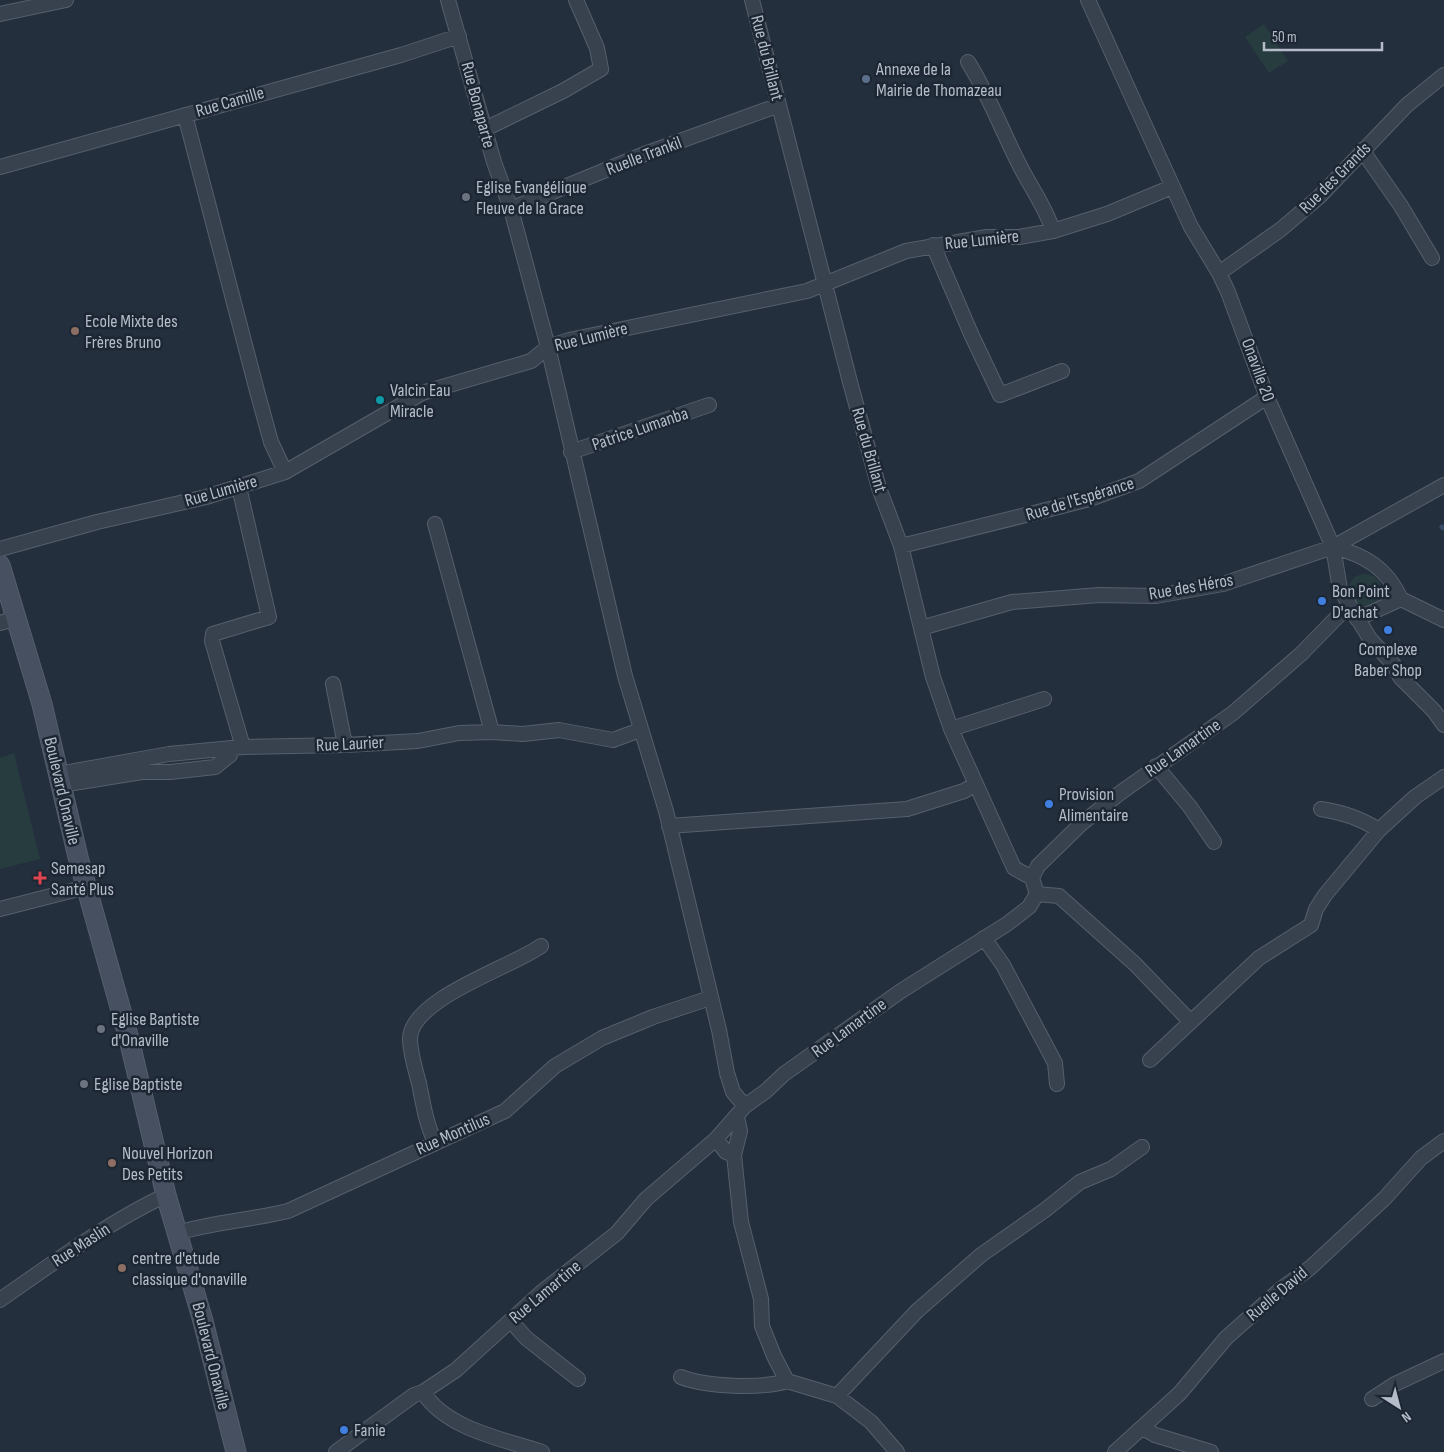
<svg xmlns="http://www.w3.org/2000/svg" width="1444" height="1452" viewBox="0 0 1444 1452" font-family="'Sofia Sans Condensed',sans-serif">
<rect width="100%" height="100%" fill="#242f3e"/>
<!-- green -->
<path fill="#263c3f" d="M 1264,24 L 1288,61 L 1269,73 L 1245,37 Z
M1348 591a17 17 0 1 1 34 0a17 17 0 1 1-34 0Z
M 14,753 L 40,859 L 0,869 L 0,758 Z"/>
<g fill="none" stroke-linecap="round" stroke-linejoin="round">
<!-- stream -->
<path stroke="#394c67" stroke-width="5" d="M 1442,527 L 1444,528"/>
<!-- street casing -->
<g stroke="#565f6c" stroke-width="16">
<path id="street" d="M 448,0 L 494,162 L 511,209 L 548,347 L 625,676 L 666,811 L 719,1030 L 727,1073 L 733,1092 L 745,1106
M 752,0 L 850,382 L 879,488 L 901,546 L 933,677 L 951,729 L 1014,868 L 1032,878
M 1088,0 L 1191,227 L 1219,273 L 1228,292 L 1267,397 L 1333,547 L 1340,589 L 1370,639 L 1394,665 L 1400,677 L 1434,711 L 1444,725
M 0,14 L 66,0
M 968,62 C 989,95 1002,131 1020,166 C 1031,188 1046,208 1053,231
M 185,115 L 257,391 L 271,442 L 285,472
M 485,129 L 563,91 L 601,69 L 597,48 L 576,0
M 1362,150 L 1401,206 L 1432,258
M 0,167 L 401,55 L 459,36
M 511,209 L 647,153 L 779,105
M 933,245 L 972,336 L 1000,395 L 1062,371
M 1219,273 L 1280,230 L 1319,197 L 1407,105 L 1444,75
M 571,452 L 709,405
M 239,487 L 269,617 L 213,634 L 212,641 L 243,747
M 435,524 L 492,732
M 901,546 L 1090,499 L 1139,481 L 1267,397
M 1333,547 C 1365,555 1387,568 1401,599
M 0,549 L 97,522 L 206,497 L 285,472 L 422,393 L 531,361 L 548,347 L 569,340 L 807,291 L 906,251 L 987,237 L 1019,237 L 1053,231 L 1107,214 L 1172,187
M 1357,619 L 1401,599 L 1444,620
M 0,623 L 16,618
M 921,628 L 1012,602 L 1099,595 L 1156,596 L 1223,584 L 1333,547 L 1444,485
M 333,684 L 345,745
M 951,729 L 1044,699
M 1156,766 L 1190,807 L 1214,842
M 58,774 L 169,754 L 243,747 L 345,745 L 418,741 L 459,733 L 492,732 L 523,734 L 559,730 L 613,740 L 640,730
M 61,785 L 142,772 L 170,772 L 215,767 L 230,755 L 232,749
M 1321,809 C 1344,813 1360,818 1379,830
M 669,826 L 907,809 L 964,791 L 976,784
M 1037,894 L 1059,896 L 1135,964 L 1190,1021
M 0,909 L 86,887
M 984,938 L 1003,965 L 1055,1063 L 1057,1084
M 1150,1060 L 1259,958 L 1311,925 L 1316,909 L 1325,895 L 1379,830 L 1415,797 L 1444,777
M 716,1139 L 726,1152 L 734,1155 L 741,1222 L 761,1299 L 762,1326 L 774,1356 L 787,1381 L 837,1396 L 871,1422 L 897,1452
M 435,1142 C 426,1124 423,1103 419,1083 C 415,1069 410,1052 410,1038 C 412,998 512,967 541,946
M 734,1155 L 740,1131 L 737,1117
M 177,1233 C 213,1222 251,1220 288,1211 L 505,1111 L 555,1066 L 602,1038 L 653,1017 L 710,998
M 0,1300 C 53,1263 107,1223 166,1195
M 511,1321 L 526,1338 L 578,1379
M 681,1377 C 707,1387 761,1389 787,1381
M 423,1392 C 446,1429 503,1439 542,1452
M 837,1396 L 917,1311 L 981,1255 L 1045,1210 L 1080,1182 L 1111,1169 L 1142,1147
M 1372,1399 L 1395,1384 L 1444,1361
M 1143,1428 L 1155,1435 L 1211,1452
M 336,1452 L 414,1395 L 423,1392 L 456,1370 L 543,1291 L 617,1233 L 646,1199 L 716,1139 L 745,1106 L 766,1091 L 784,1074 L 901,991 L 1007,924 L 1029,907 L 1037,894 L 1032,878 L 1038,866 L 1081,824 L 1120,793 L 1233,713 L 1301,654 L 1348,606
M 1115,1452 L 1180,1393 L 1226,1338 L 1281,1289 L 1310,1268 L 1385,1198 L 1421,1158 L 1444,1141"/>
</g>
<!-- secondary casing -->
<g stroke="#565f6c" stroke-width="21">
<path id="secondary" d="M 0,565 L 42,704 L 78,857 L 129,1039 L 166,1195 L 203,1321 L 236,1452"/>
</g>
<!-- street -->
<use href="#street" stroke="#38414e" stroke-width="14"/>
<!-- secondary -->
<use href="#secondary" stroke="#465061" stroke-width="19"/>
</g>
<!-- markers -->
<circle fill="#5c6f8a" stroke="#1d2633" stroke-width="2" cx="866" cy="79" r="5"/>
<g fill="#6b7280" stroke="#1d2633" stroke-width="2">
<circle cx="466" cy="197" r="5"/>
<circle cx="101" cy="1029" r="5"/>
<circle cx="84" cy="1084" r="5"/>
</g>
<g fill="#8d6e63" stroke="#1d2633" stroke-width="2">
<circle cx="75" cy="331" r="5"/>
<circle cx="112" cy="1163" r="5"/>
<circle cx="122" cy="1268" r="5"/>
</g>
<circle fill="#0f9aa8" stroke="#1d2633" stroke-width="2" cx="380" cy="400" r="5"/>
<g fill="#3f7fe0" stroke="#1d2633" stroke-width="2">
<circle cx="1322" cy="601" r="5"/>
<circle cx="1388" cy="630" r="5"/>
<circle cx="1049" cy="804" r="5"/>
<circle cx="344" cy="1430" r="5"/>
</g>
<path fill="#e0444e" stroke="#1d2633" stroke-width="2" d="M37.5 870.5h5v5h5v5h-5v5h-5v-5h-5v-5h5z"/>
<g text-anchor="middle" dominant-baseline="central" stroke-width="5" stroke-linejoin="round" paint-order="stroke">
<!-- street labels -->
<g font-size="18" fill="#b4bcc9" stroke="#1d2633">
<text transform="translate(767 58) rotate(76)">Rue du Brillant</text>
<text transform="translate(230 102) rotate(-16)">Rue Camille</text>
<text transform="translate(478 105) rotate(75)">Rue Bonaparte</text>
<text transform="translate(644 156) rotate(-21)">Ruelle Trankil</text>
<text transform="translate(1335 178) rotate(-45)">Rue des Grands</text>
<text transform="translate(982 240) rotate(-6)">Rue Lumière</text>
<text transform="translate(591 337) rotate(-14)">Rue Lumière</text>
<text transform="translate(1258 370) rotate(70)">Onaville 20</text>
<text transform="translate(640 429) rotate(-19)">Patrice Lumanba</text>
<text transform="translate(869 450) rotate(74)">Rue du Brillant</text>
<text transform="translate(221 491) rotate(-16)">Rue Lumière</text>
<text transform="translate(1080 499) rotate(-17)">Rue de l'Espérance</text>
<text transform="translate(1191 587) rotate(-10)">Rue des Héros</text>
<text transform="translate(350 744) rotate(-3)">Rue Laurier</text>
<text transform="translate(1183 748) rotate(-35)">Rue Lamartine</text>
<text transform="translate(62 791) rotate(77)">Boulevard Onaville</text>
<text transform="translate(849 1028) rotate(-36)">Rue Lamartine</text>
<text transform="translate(453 1134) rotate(-24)">Rue Montilus</text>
<text transform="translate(81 1245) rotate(-33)">Rue Maslin</text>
<text transform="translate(545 1292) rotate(-40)">Rue Lamartine</text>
<text transform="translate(1277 1294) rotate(-40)">Ruelle David</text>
<text transform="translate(211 1356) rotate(76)">Boulevard Onaville</text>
</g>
<!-- poi labels -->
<g font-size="18" fill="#b4bcc9" stroke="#1d2633" text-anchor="start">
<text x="876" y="69">Annexe de la<tspan x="876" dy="21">Mairie de Thomazeau</tspan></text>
<text x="476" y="187">Eglise Evangélique<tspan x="476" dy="21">Fleuve de la Grace</tspan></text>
<text x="85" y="321">Ecole Mixte des<tspan x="85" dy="21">Frères Bruno</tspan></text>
<text x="390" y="390">Valcin Eau<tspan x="390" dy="21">Miracle</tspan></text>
<text x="1332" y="591">Bon Point<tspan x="1332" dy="21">D'achat</tspan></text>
<text x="1388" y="649" text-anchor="middle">Complexe<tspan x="1388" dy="21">Baber Shop</tspan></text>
<text x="1059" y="794">Provision<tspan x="1059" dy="21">Alimentaire</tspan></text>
<text x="51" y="868">Semesap<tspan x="51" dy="21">Santé Plus</tspan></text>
<text x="111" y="1019">Eglise Baptiste<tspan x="111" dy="21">d'Onaville</tspan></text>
<text x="94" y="1084">Eglise Baptiste</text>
<text x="122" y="1153">Nouvel Horizon<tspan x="122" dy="21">Des Petits</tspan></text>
<text x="132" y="1258">centre d'etude<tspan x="132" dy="21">classique d'onaville</tspan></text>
<text x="354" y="1430">Fanie</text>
</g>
</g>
<!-- north arrow -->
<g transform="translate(1399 1407) rotate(144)" stroke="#1d2633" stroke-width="4" paint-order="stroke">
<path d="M0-4L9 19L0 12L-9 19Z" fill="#b4bcc9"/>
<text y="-8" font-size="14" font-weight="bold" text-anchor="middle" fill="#b4bcc9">N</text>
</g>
<!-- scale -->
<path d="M1264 42v8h118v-8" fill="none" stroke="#b4bcc9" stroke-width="2.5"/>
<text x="1272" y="42" font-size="15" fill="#b4bcc9" stroke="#1d2633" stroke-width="4" paint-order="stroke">50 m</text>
</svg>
